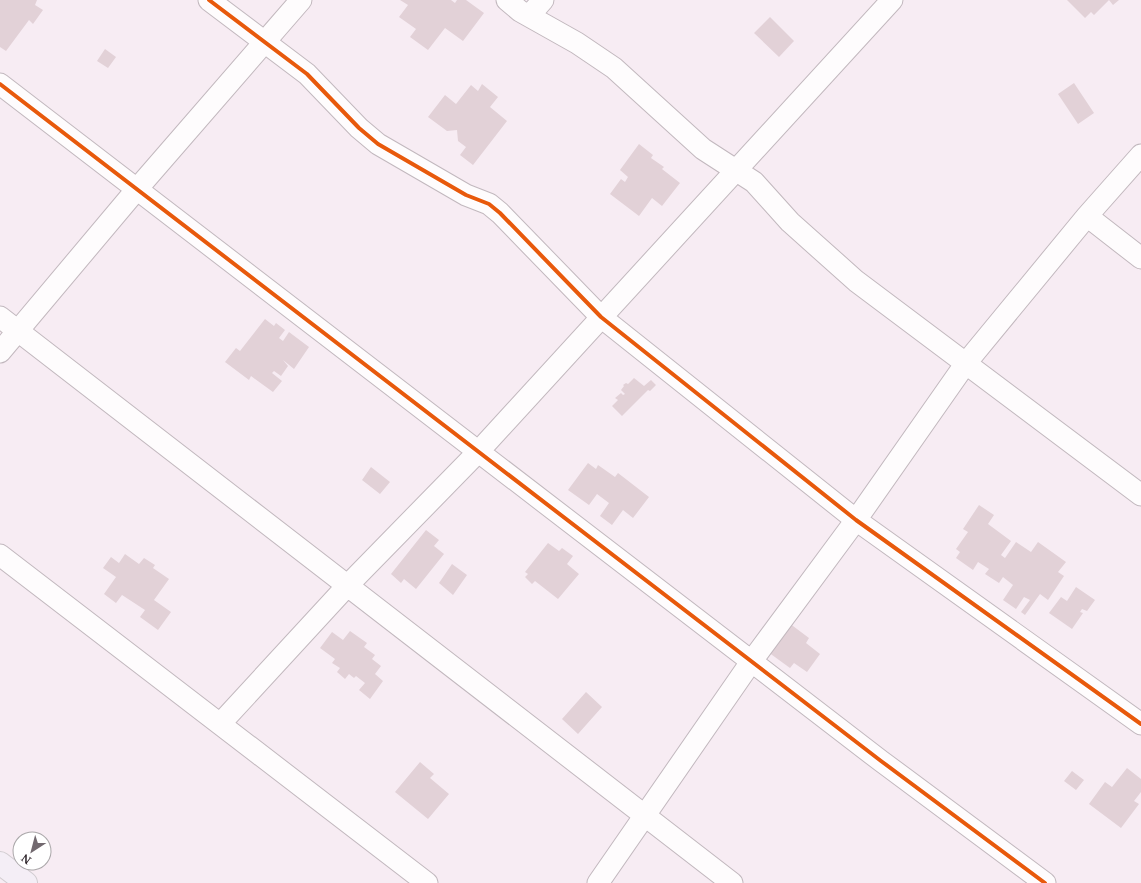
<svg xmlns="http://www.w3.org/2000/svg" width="1141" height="883" viewBox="0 0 1141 883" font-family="'Noto Serif',serif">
<rect width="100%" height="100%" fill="#f7ecf3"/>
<!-- building -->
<path fill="#e2d1d7" d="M 0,0 L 37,0 L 35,5 L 43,10 L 33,24 L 29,20 L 6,51 L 0,47 Z
M 400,0 L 451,0 L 455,3 L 457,0 L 466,0 L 484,13 L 463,41 L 445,28 L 428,50 L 410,37 L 416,29 L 399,17 L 408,5 Z
M 1067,0 L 1119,0 L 1113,5 L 1109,0 L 1094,15 L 1091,12 L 1085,18 Z
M 770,17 L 794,41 L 779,57 L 754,33 Z
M 105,49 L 116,57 L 108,68 L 97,61 Z
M 1074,83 L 1094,113 L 1078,124 L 1058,94 Z
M 482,84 L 498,97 L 490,107 L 507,121 L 473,165 L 460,155 L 466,147 L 458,141 L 457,130 L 447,131 L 428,117 L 445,95 L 456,104 L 471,85 L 478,91 Z
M 639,144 L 653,155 L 651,158 L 664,167 L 662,169 L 680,183 L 662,206 L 652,198 L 639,216 L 610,194 L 621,179 L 625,182 L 628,177 L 620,170 Z
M 265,319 L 274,326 L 276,323 L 285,330 L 279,338 L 283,341 L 289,332 L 309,347 L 294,369 L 283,360 L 288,366 L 281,376 L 274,371 L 272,373 L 282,381 L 273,392 L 251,376 L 249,380 L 225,362 L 236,348 L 240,351 Z
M 634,378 L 644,386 L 651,380 L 656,385 L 650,391 L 648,390 L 622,416 L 612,406 L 618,400 L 615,398 L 621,393 L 623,395 L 625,394 L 621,390 L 624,386 L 623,385 L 626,383 L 628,384 Z
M 588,463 L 596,469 L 598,465 L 615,477 L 618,473 L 649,497 L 633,518 L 623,510 L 612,525 L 600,516 L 609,503 L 597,494 L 589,505 L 568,490 Z
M 371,467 L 390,482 L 380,494 L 362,480 Z
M 979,505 L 994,515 L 988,524 L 1011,541 L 1001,555 L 1005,558 L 1016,542 L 1031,552 L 1038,542 L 1066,562 L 1058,572 L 1064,576 L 1048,600 L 1040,594 L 1025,615 L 1021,612 L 1030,600 L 1024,597 L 1016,609 L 1003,600 L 1013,585 L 1003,577 L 999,583 L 985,574 L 989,569 L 978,562 L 973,570 L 956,558 L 960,552 L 956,549 L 968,532 L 963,529 Z
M 426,530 L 439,540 L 434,546 L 444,554 L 416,589 L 404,579 L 401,583 L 391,574 Z
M 548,543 L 559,551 L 562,548 L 573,556 L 567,564 L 579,574 L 558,599 L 535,581 L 532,584 L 525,577 L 528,574 L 525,572 Z
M 125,554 L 139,564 L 144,558 L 155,565 L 153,568 L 169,579 L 154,600 L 171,612 L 158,630 L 140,617 L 145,610 L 122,595 L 116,603 L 104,594 L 116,577 L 103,568 L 111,557 L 119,563 Z
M 452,564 L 467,575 L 453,595 L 439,583 Z
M 1076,587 L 1095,600 L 1087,611 L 1082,609 L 1080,612 L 1083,613 L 1072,629 L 1049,613 L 1061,597 L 1067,601 Z
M 789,623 L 809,638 L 806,643 L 820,654 L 807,672 L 794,663 L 790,668 L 768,652 Z
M 350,631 L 367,643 L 364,647 L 375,655 L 372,659 L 381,666 L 375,674 L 383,681 L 370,699 L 359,690 L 365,683 L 356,676 L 354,678 L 349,674 L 345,679 L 337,672 L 340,668 L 332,663 L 335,659 L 320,648 L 332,632 L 343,640 Z
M 586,692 L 602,707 L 578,734 L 562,719 Z
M 420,762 L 434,774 L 430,778 L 449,794 L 428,819 L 395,792 Z
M 1127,768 L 1141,779 L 1141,792 L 1134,801 L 1139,804 L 1121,828 L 1089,804 L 1105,782 L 1112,787 Z
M 1072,771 L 1084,780 L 1076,790 L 1064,781 Z"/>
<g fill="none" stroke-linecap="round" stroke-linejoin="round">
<!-- street casing -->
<g stroke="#c2b8be" stroke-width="23">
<path id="street" d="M 209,0 L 307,74 L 359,128 L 378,144 L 466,195 L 489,204 L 500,213 L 601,317 L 856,520 L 1141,724
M 507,0 L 520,11 L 577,43 L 614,68 L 703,149 L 754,182 L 790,222 L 856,281 L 1141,495
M 529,16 L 543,0
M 0,84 L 881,761 L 1045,883
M 1087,216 L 1141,258
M 0,317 L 732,883
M 0,352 L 137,189 L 301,0
M 0,555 L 427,883
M 220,724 L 347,586 L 478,452 L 892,0
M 598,883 L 751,662 L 856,520 L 966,363 L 1087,216 L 1141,155"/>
</g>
<!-- primary casing -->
<g stroke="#d1ccd0" stroke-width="24">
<path id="primary" d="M 0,863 L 26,883"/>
</g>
<!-- street -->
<use href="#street" stroke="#fefcfd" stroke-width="21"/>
<!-- primary -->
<use href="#primary" stroke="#f4eef6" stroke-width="22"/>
<!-- cycleway casing -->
<g stroke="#fff" stroke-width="6">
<path id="cycleway" d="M 209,0 L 307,74 L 359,128 L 378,144 L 466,195 L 489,204 L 500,213 L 601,317 L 856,520 L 1141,724
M 0,84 L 881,761 L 1045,883"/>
</g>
<!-- cycleway -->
<use href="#cycleway" stroke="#e8590c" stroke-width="4"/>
</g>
<!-- north arrow -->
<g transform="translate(32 851) rotate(216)"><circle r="19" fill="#ffffff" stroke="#aaa7a9"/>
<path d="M0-3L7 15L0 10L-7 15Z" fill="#72696f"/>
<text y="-6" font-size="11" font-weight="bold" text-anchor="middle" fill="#2b2228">N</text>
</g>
</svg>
